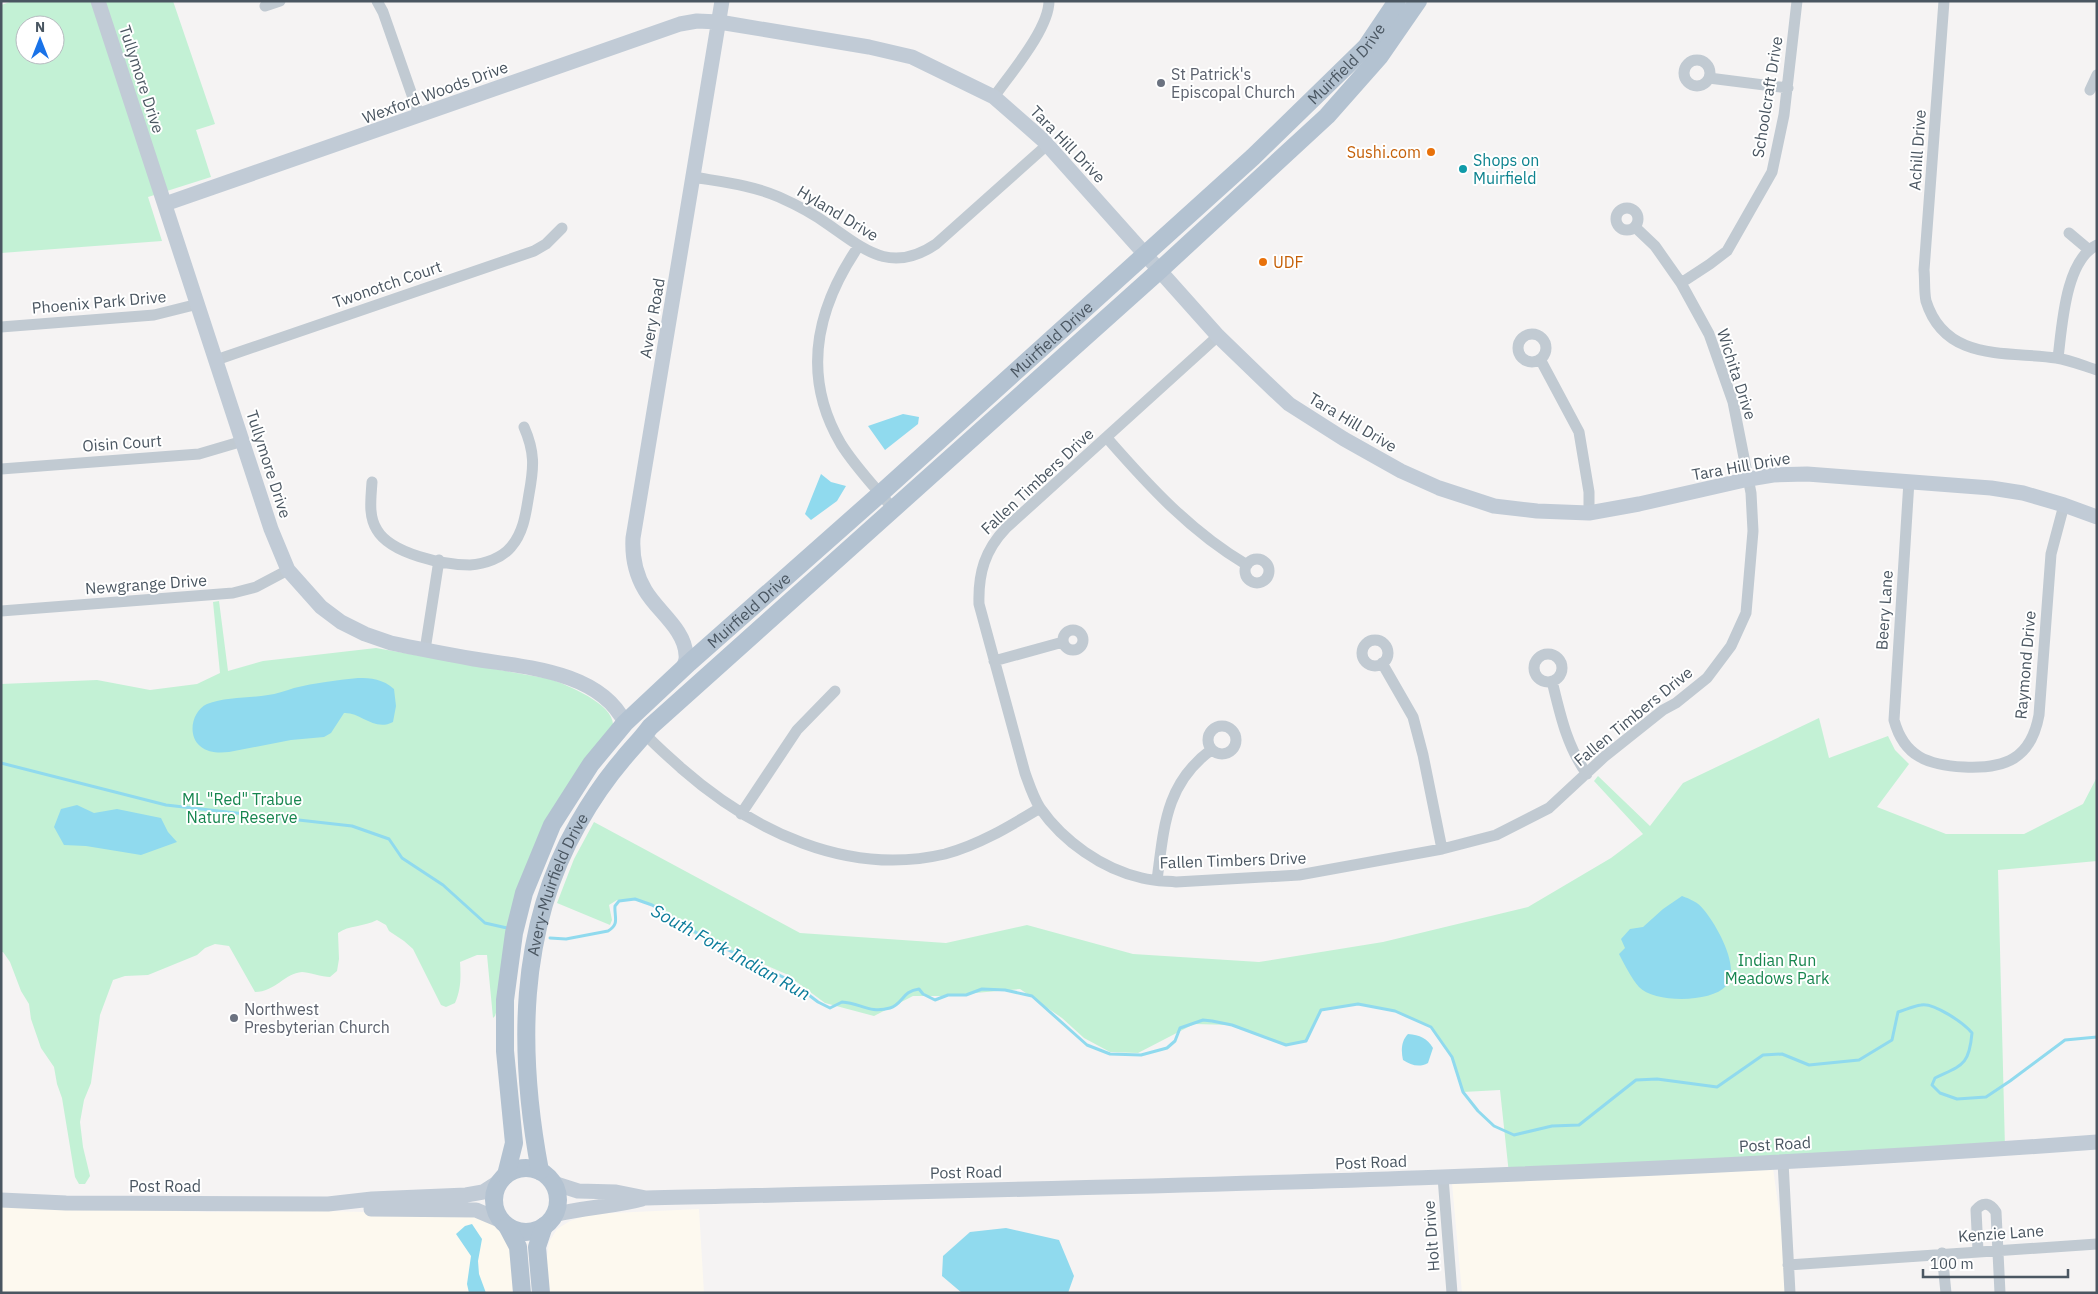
<svg xmlns="http://www.w3.org/2000/svg" width="2098" height="1294" viewBox="0 0 2098 1294" font-family="'IBM Plex Sans',sans-serif">
<rect width="100%" height="100%" fill="#f5f3f3"/>
<!-- commercial -->
<path fill="#fdf9ef" d="M 1773,1168 L 1782,1233 L 1787,1293 L 1462,1293 L 1452,1183 Z
M 1,1206 L 209,1212 L 328,1211 L 468,1215 L 491,1221 L 504,1231 L 513,1260 L 516,1293 L 1,1293 Z
M 699,1209 L 704,1293 L 549,1293 L 546,1264 L 549,1242 L 557,1229 L 570,1221 L 591,1214 Z"/>
<!-- green -->
<path fill="#c3f1d5" fill-rule="evenodd" d="M 13,1 L 173,1 L 215,124 L 196,130 L 211,177 L 148,197 L 162,241 L 1,253 L 1,5 ZM 25,25 L 55,25 L 55,55 L 25,55 Z
M 219,601 L 228,671 L 263,661 L 376,648 L 550,679 C 567,685 614,704 613,725 L 561,798 L 495,1016 L 493,1018 L 487,955 L 477,955 L 460,962 C 461,977 461,989 455,1003 L 446,1007 L 441,1005 L 413,949 L 404,941 L 389,931 L 386,925 L 377,920 C 364,927 349,925 338,933 L 339,959 L 337,971 L 330,977 C 323,977 307,972 302,972 C 285,973 275,992 255,992 L 229,946 L 215,944 L 205,948 L 197,955 L 148,975 L 125,976 L 113,980 L 100,1015 L 91,1083 L 84,1100 L 80,1122 L 83,1147 L 90,1176 L 85,1184 L 79,1184 L 75,1177 L 62,1098 L 57,1084 L 54,1067 L 41,1048 L 31,1019 L 29,1004 L 21,991 L 10,962 L 3,952 L 1,952 L 1,684 L 97,680 L 150,690 L 197,684 L 220,673 L 213,602 Z
M 1819,718 L 1829,758 L 1888,736 L 1895,750 L 1909,764 L 1877,807 L 1946,834 L 2024,834 L 2083,804 L 2097,777 L 2097,861 L 1998,870 L 2005,1148 L 1509,1174 L 1500,1090 L 1463,1092 L 1452,1057 L 1431,1027 L 1395,1011 L 1358,1004 L 1321,1010 L 1306,1041 L 1286,1045 L 1232,1025 L 1194,1024 L 1138,1053 L 1110,1052 L 1084,1038 L 1062,1018 L 1020,989 L 941,996 L 913,996 L 874,1016 L 825,1003 L 786,974 L 685,930 L 651,905 L 631,899 L 617,900 L 609,905 L 612,920 L 610,925 L 557,903 L 574,859 L 594,822 L 800,933 L 946,943 L 1027,925 L 1133,954 L 1259,962 L 1383,942 L 1528,907 L 1611,858 L 1643,834 L 1594,781 L 1598,776 L 1650,826 L 1683,783 Z"/>
<!-- water -->
<path fill="#90daee" d="M 903,414 L 919,417 L 918,424 L 885,450 L 868,426 Z
M 821,474 L 831,482 L 846,486 L 837,501 L 811,520 L 805,514 Z
M 358,678 C 371,678 383,679 394,689 L 396,706 L 393,722 C 374,732 361,712 344,713 L 331,733 L 324,737 L 291,740 L 229,752 C 219,753 208,753 200,746 C 187,735 192,711 207,704 C 224,697 250,698 268,695 C 276,694 285,691 294,688 C 315,683 336,680 358,678 Z
M 77,805 L 94,813 L 117,809 L 161,818 L 168,832 L 177,842 L 141,855 L 86,846 L 64,845 L 54,827 L 61,809 Z
M 1682,896 C 1690,899 1698,902 1704,910 C 1716,924 1742,969 1726,986 C 1711,1003 1654,1003 1639,987 C 1632,979 1624,964 1619,954 L 1625,948 L 1621,939 L 1630,929 L 1643,927 L 1663,909 Z
M 1408,1034 C 1420,1035 1427,1038 1433,1048 L 1428,1063 C 1419,1068 1411,1065 1403,1060 C 1401,1051 1401,1041 1408,1034 Z
M 472,1224 L 482,1239 L 478,1261 L 479,1274 L 486,1293 L 469,1293 L 467,1284 L 471,1256 L 456,1234 L 465,1226 Z
M 1006,1228 L 1059,1240 L 1074,1276 L 1068,1293 L 962,1293 L 942,1276 L 943,1256 L 970,1232 Z"/>
<g fill="none" stroke-linecap="round" stroke-linejoin="round">
<!-- stream -->
<path stroke="#90daee" stroke-width="3" d="M 1,763 L 166,805 L 352,826 L 389,839 L 402,858 L 443,885 L 485,923 L 507,928
M 550,938 L 566,939 L 608,931 C 620,924 614,917 615,906 L 619,901 L 635,899 L 652,905 L 710,941 L 789,980 L 818,1002 L 830,1008 L 842,1002 C 861,1003 869,1014 890,1008 C 903,1004 902,991 919,989 L 923,994 L 935,1000 L 948,995 L 966,995 L 982,989 L 1005,990 L 1032,996 L 1087,1045 L 1110,1054 L 1141,1055 L 1167,1048 L 1175,1041 L 1180,1028 L 1203,1020 L 1212,1021 L 1232,1025 L 1286,1045 L 1306,1041 L 1321,1010 L 1358,1004 L 1395,1011 L 1431,1027 L 1452,1057 L 1463,1092 L 1478,1111 L 1494,1126 L 1514,1135 L 1552,1126 L 1579,1125 L 1636,1080 L 1657,1079 L 1717,1087 L 1763,1055 L 1782,1054 L 1809,1065 L 1859,1060 L 1892,1040 L 1898,1012 C 1905,1010 1913,1006 1921,1005 C 1933,1002 1964,1023 1972,1033 C 1969,1066 1962,1065 1935,1078 L 1932,1085 L 1940,1093 L 1957,1099 L 1986,1097 L 2010,1081 L 2065,1040 L 2097,1037"/>
<!-- street -->
<path stroke="#c1cad2" stroke-width="11" d="M 377,1 L 383,12 L 419,115
M 1944,1 L 1924,270 C 1925,280 1924,292 1926,301 C 1945,362 2006,351 2056,358 C 2070,360 2084,366 2097,370
M 265,6 L 280,1
M1684 73a13 13 0 1 1 26 0a13 13 0 1 1-26 0Z
M 1709,78 L 1788,88
M 2090,90 L 2097,75
M 994,97 C 1010,74 1049,29 1049,1
M 693,177 C 722,182 752,185 779,197 C 797,205 814,214 829,225 C 866,251 892,274 936,244 L 1047,145
M1616 219a11 11 0 1 1 22 0a11 11 0 1 1-22 0Z
M 2069,233 L 2088,249
M 858,247 C 816,309 801,376 841,444 C 856,468 876,488 894,510
M 1681,283 L 1710,264 L 1727,251 L 1772,172 L 1784,115 L 1797,1
M 1,327 L 154,315 L 198,304
M1518 348a14 14 0 1 1 28 0a14 14 0 1 1-28 0Z
M 1218,336 L 1006,528 C 985,550 978,573 979,604 L 1025,773 C 1029,784 1033,797 1040,808 C 1063,841 1102,869 1142,878 C 1153,881 1165,881 1176,882 L 1299,875 L 1442,849 L 1496,835 L 1549,808 L 1604,757 L 1663,710 L 1676,703 L 1707,678 L 1731,646 L 1746,613 L 1753,531 L 1751,493 L 1733,402 L 1709,334 L 1681,283 L 1655,246 L 1635,227
M 2058,358 C 2062,327 2065,260 2097,245
M 1540,359 L 1579,432 L 1589,492 L 1589,513
M 216,360 L 534,251 L 546,244 L 562,228
M 1107,438 C 1149,486 1191,532 1247,565
M 1,469 L 199,454 L 243,441
M 1909,481 L 1894,720 C 1904,757 1928,765 1964,767 C 2005,769 2031,759 2039,715 L 2051,554 L 2064,505
M 372,482 C 371,498 368,516 377,530 C 391,554 444,565 470,565 C 485,564 502,558 511,547 C 524,532 526,512 529,494 C 534,467 535,452 524,427
M1245 571a12 12 0 1 1 24 0a12 12 0 1 1-24 0Z
M 1,611 L 233,593 L 256,587 L 288,570
M1063 640a10 10 0 1 1 20 0a10 10 0 1 1-20 0Z
M1362 653a13 13 0 1 1 26 0a13 13 0 1 1-26 0Z
M 425,650 L 439,560
M1534 668a14 14 0 1 1 28 0a14 14 0 1 1-28 0Z
M 994,661 L 1063,642
M 1382,663 L 1413,717 L 1423,755 L 1442,849
M 1552,681 C 1560,714 1567,747 1587,774
M1208 740a14 14 0 1 1 28 0a14 14 0 1 1-28 0Z
M 645,734 C 656,746 669,757 681,768 C 753,831 847,877 945,854 C 979,845 1010,826 1040,808
M 741,814 L 797,730 L 835,691
M 1157,880 C 1164,828 1165,784 1211,750
M 1783,1162 L 1790,1293
M 1443,1177 L 1452,1293
M 1978,1251 L 1976,1210 C 1983,1201 1990,1203 1996,1212 L 2000,1293
M 1942,1253 L 1946,1293
M 1788,1265 L 2097,1244"/>
<!-- secondary -->
<path stroke="#c1cbd6" stroke-width="15" d="M 98,1 L 271,529 L 288,570 L 321,607 L 341,622 L 365,634 L 391,643 C 419,649 446,654 474,659 C 524,667 600,671 625,723
M 165,204 L 680,24 L 697,21 L 719,22 L 869,47 L 912,57 L 994,97 L 1043,140 L 1218,336 L 1274,390 L 1289,404 L 1344,439 L 1401,471 L 1439,488 L 1494,506 L 1537,511 L 1589,513 L 1639,504 L 1749,479 L 1773,475 L 1807,474 L 1991,488 L 2023,493 L 2064,505 L 2097,517
M 682,670 C 684,665 687,660 686,655 C 685,629 657,611 645,590 C 636,575 632,556 633,538 L 722,1
M 553,1183 L 578,1191 L 616,1192 L 646,1198 C 1130,1187 1614,1178 2097,1142
M 1,1200 L 66,1203 L 328,1204 L 372,1199 L 466,1195 L 483,1192 L 500,1181
M 371,1209 L 476,1210 L 502,1221
M 554,1215 C 583,1207 613,1207 642,1199"/>
<!-- primary -->
<g stroke="#b3c2d1" stroke-width="18">
<circle cx="526" cy="1200" r="32"/>
<path id="s1" d="M 540,1171 C 518,1054 517,931 578,824 C 591,801 606,779 623,759 C 632,748 642,738 650,727 L 1160,270 L 1327,116 L 1380,56 L 1418,1"/>
<path id="s2" d="M 506,1175 L 514,1143 L 505,1051 L 505,1000 L 514,933 L 524,893 L 552,825 L 591,764 L 625,723 L 689,663 L 880,494 L 1253,157 L 1366,47 L 1397,1"/>
<path d="M 507,1226 L 518,1247 L 522,1293"/>
<path d="M 541,1293 L 537,1247 L 544,1226"/>
</g>
</g>
<!-- markers -->
<g fill="#6b7280" stroke="#fff" stroke-width="2">
<circle cx="1161" cy="83" r="5"/>
<circle cx="234" cy="1018" r="5"/>
</g>
<g fill="#e8710a" stroke="#fff" stroke-width="2">
<circle cx="1431" cy="152" r="5"/>
<circle cx="1263" cy="262" r="5"/>
</g>
<circle fill="#0f9aa8" stroke="#fff" stroke-width="2" cx="1463" cy="169" r="5"/>
<g text-anchor="middle" dominant-baseline="central" stroke-width="4" stroke-linejoin="round" paint-order="stroke">
<!-- street labels -->
<g font-size="16" fill="#4a5661" stroke="#fff">
<text stroke="none"><textPath href="#s2" startOffset="1462">Muirfield Drive</textPath></text>
<text transform="translate(142 79) rotate(72)">Tullymore Drive</text>
<text transform="translate(435 92) rotate(-20)">Wexford Woods Drive</text>
<text transform="translate(1767 97) rotate(-81)">Schoolcraft Drive</text>
<text transform="translate(1068 144) rotate(46)">Tara Hill Drive</text>
<text transform="translate(1917 150) rotate(-86)">Achill Drive</text>
<text transform="translate(838 213) rotate(31)">Hyland Drive</text>
<text transform="translate(387 284) rotate(-19)">Twonotch Court</text>
<text transform="translate(99 302) rotate(-5)">Phoenix Park Drive</text>
<text transform="translate(652 318) rotate(-80)">Avery Road</text>
<text stroke="none"><textPath href="#s2" startOffset="1058">Muirfield Drive</textPath></text>
<text transform="translate(1737 374) rotate(72)">Wichita Drive</text>
<text transform="translate(1353 422) rotate(31)">Tara Hill Drive</text>
<text transform="translate(122 443) rotate(-4)">Oisin Court</text>
<text transform="translate(269 464) rotate(72)">Tullymore Drive</text>
<text transform="translate(1741 466) rotate(-10)">Tara Hill Drive</text>
<text transform="translate(1037 481) rotate(-43)">Fallen Timbers Drive</text>
<text transform="translate(146 584) rotate(-4)">Newgrange Drive</text>
<text stroke="none"><textPath href="#s2" startOffset="652">Muirfield Drive</textPath></text>
<text transform="translate(1884 610) rotate(-86)">Beery Lane</text>
<text transform="translate(2025 665) rotate(-85)">Raymond Drive</text>
<text transform="translate(1633 716) rotate(-39)">Fallen Timbers Drive</text>
<text transform="translate(1233 860) rotate(-2)">Fallen Timbers Drive</text>
<text stroke="none"><textPath href="#s1" startOffset="292">Avery-Muirfield Drive</textPath></text>
<text transform="translate(1775 1144) rotate(-3)">Post Road</text>
<text transform="translate(1371 1162) rotate(-2)">Post Road</text>
<text transform="translate(966 1172) rotate(-1)">Post Road</text>
<text x="165" y="1186">Post Road</text>
<text transform="translate(2001 1233) rotate(-4)">Kenzie Lane</text>
<text transform="translate(1431 1236) rotate(-94)">Holt Drive</text>
</g>
<!-- worship labels -->
<g font-size="16" fill="#5b616d" stroke="#fff" text-anchor="start">
<text x="1171" y="74">St Patrick's<tspan x="1171" dy="18">Episcopal Church</tspan></text>
<text x="244" y="1009">Northwest<tspan x="244" dy="18">Presbyterian Church</tspan></text>
</g>
<!-- food labels -->
<g font-size="16" fill="#c56008" stroke="#fff" text-anchor="end">
<text x="1421" y="152">Sushi.com</text>
<text x="1273" y="262" text-anchor="start">UDF</text>
</g>
<!-- culture labels -->
<g font-size="16" fill="#0d838f" stroke="#fff" text-anchor="start">
<text x="1473" y="160">Shops on<tspan x="1473" dy="18">Muirfield</tspan></text>
</g>
<!-- park labels -->
<g font-size="16" fill="#17864f" stroke="#fff">
<text x="242" y="799">ML "Red" Trabue<tspan x="242" dy="18">Nature Reserve</tspan></text>
<text x="1777" y="960">Indian Run<tspan x="1777" dy="18">Meadows Park</tspan></text>
</g>
<!-- water labels -->
<g font-size="18" font-style="italic" fill="#0c7c9b" stroke="#fff">
<text transform="translate(731 952) rotate(29)">South Fork Indian Run</text>
</g>
</g>
<!-- border -->
<rect width="2098" height="1294" fill="none" stroke="#4a5661" stroke-width="5"/>
<!-- north arrow -->
<g transform="translate(40 40)"><circle r="24" fill="#ffffff" stroke="#b7bbc0"/>
<path d="M0-4L9 19L0 12L-9 19Z" fill="#1a73e8"/>
<text y="-8" font-size="14" font-weight="bold" text-anchor="middle" fill="#4a5661">N</text>
</g>
<!-- scale -->
<path d="M1923 1269v8h145v-8" fill="none" stroke="#4a5661" stroke-width="2.5"/>
<text x="1930" y="1269" font-size="15" fill="#4a5661" stroke="#ffffff" stroke-width="4" paint-order="stroke">100 m</text>
</svg>
